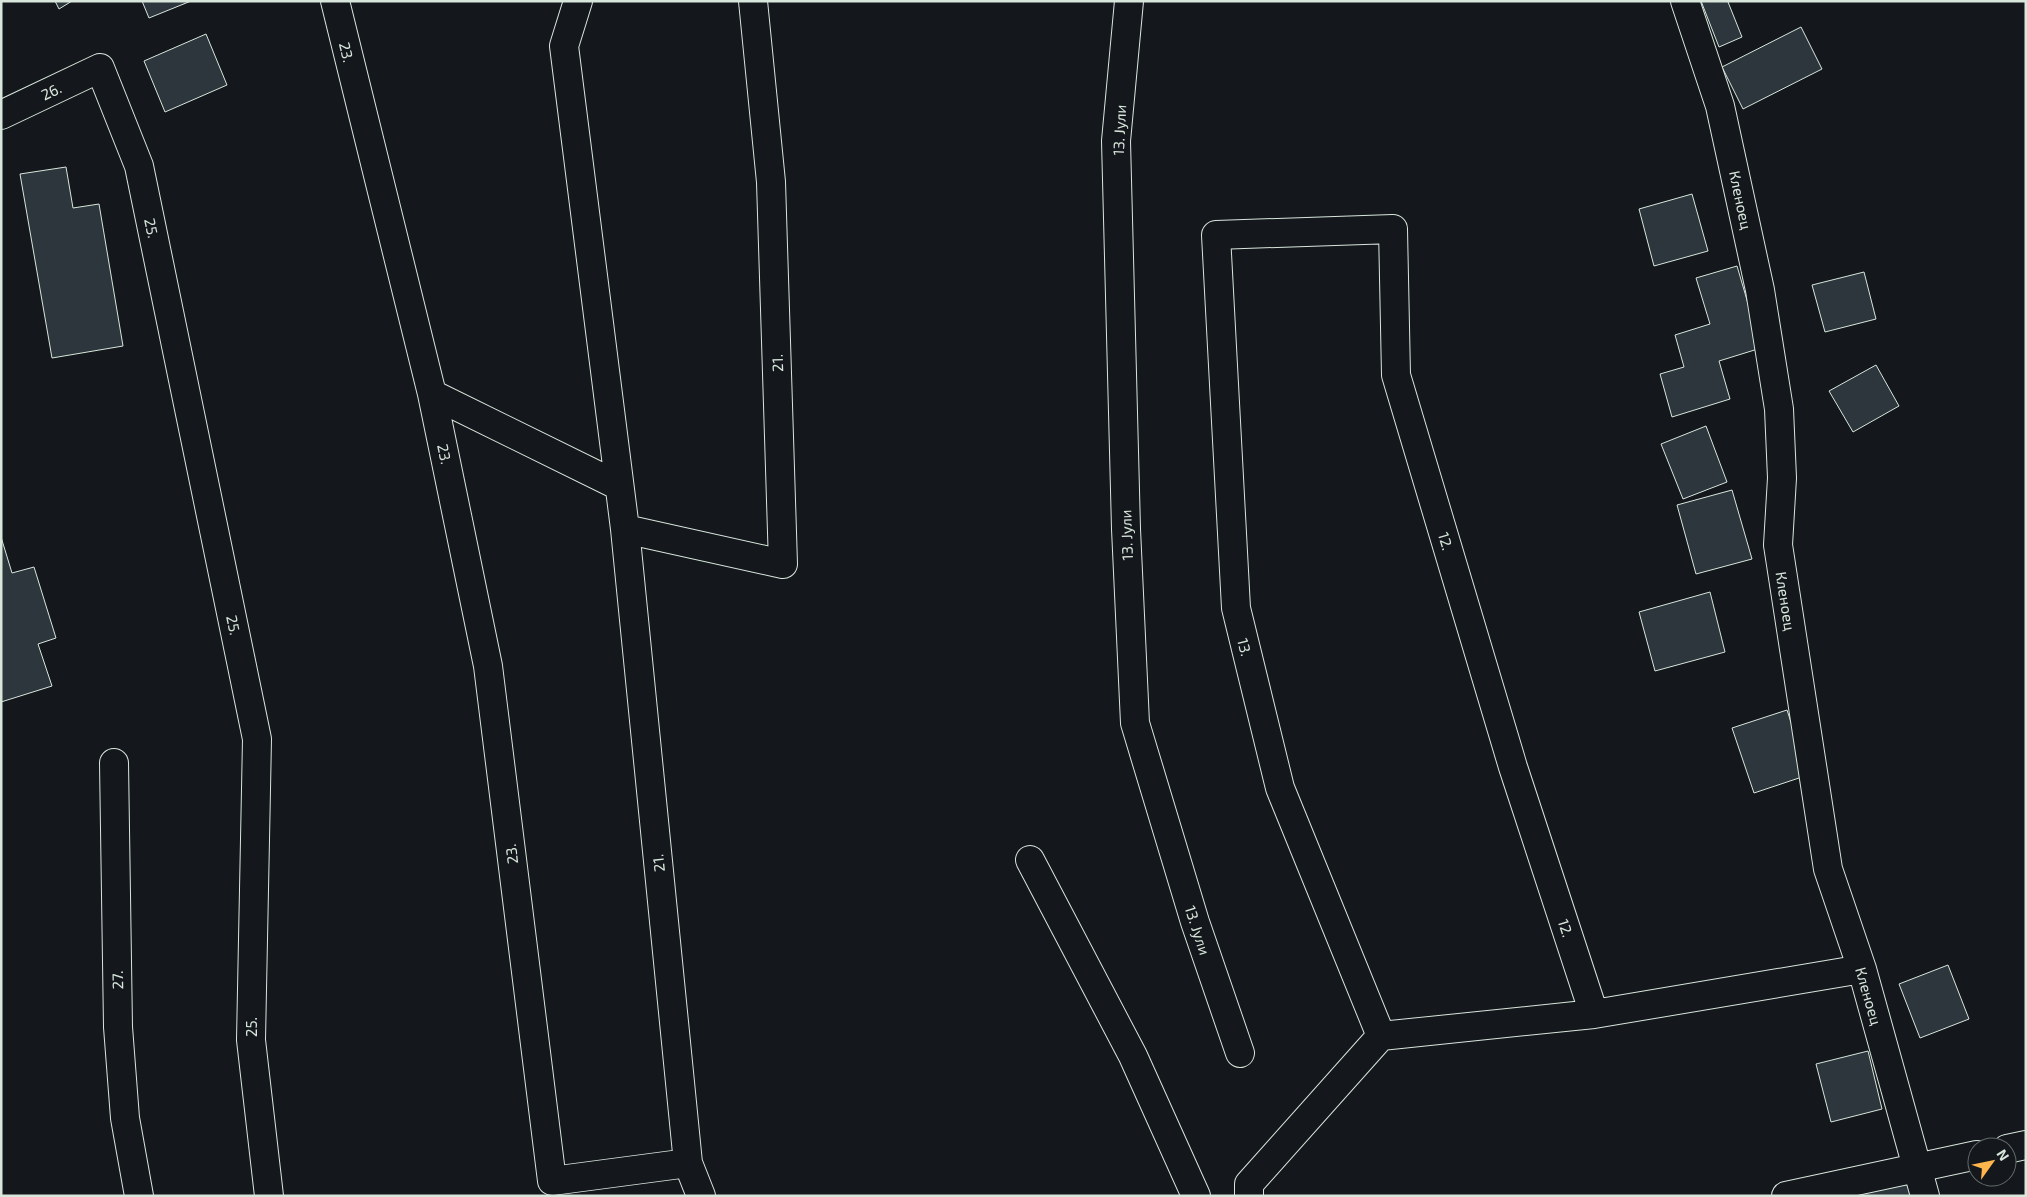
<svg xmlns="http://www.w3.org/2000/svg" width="2027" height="1197" viewBox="0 0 2027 1197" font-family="'Exo 2',sans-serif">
<rect width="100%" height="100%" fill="#14181c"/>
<!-- building -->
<path fill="#2c363c" stroke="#d8e6dc" d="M 55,1 L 72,1 L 59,9 Z
M 142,1 L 191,1 L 149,18 Z
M 1701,1 L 1730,1 L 1728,2 L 1742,37 L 1719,47 Z
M 1801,27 L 1822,69 L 1743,109 L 1722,67 Z
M 206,34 L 227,85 L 165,112 L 144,61 Z
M 66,167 L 73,208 L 99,204 L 123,346 L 52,358 L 20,174 Z
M 1692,194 L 1708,251 L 1654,266 L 1639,209 Z
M 1737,266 L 1761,348 L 1719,361 L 1730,399 L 1672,417 L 1660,374 L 1684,367 L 1675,335 L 1710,324 L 1696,278 Z
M 1864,272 L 1876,319 L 1825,332 L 1812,285 Z
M 1876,365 L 1899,406 L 1853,432 L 1829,391 Z
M 1706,426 L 1727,482 L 1683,499 L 1661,444 Z
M 1732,490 L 1752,559 L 1696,574 L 1677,505 Z
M 1,537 L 12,573 L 34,567 L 56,638 L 38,644 L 52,686 L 1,702 Z
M 1710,592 L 1725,652 L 1655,671 L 1639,612 Z
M 1787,710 L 1808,775 L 1754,793 L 1732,728 Z
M 1948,965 L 1969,1019 L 1920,1038 L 1899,984 Z
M 1868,1051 L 1882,1109 L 1831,1122 L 1816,1064 Z
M 1908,1175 L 1914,1196 L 1834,1196 Z"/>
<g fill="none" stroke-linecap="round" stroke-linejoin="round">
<!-- minor casing -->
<g stroke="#d8e6dc" stroke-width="30">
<path id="minor" d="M 335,1 L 432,394 L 488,666 L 552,1181 L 688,1163
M 578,1 L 564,46 L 625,529 L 688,1163 L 701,1196
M 1129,1 L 1116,141 L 1126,529 L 1135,723 L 1195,922 L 1240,1053
M 1685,1 L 1720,106 L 1760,290 L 1779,409 L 1782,478 L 1778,545 L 1828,869 L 1862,969 L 1925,1196
M 1,115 L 100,68 L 139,166 L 257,739 L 251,1040 L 269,1196
M 432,394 L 619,486
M 625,529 L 783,564 L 771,182 L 753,1
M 114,763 L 118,1027 L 125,1118 L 139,1196
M 1030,860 L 1133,1056 L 1196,1196
M 1381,1036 L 1280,788 L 1236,608 L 1216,235 L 1393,229 L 1396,375 L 1513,767 L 1594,1014
M 2007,1149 L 2026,1145
M 1249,1196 L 1249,1184 L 1381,1036 L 1594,1014 L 1862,969
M 1786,1196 L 1977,1155"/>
</g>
<!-- minor -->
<use href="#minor" stroke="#14181c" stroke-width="28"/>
</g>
<g text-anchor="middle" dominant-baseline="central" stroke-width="4" stroke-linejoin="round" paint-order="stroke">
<!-- street labels -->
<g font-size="15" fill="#d8e6dc" stroke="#14181c">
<text transform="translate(347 52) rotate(76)">23.</text>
<text transform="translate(51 91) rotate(-26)">26.</text>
<text transform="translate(1119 130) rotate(-87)">13. Јули</text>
<text transform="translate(1741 200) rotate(78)">Кленоец</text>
<text transform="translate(152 228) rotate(78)">25.</text>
<text transform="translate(777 363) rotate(-92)">21.</text>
<text transform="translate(445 454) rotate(78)">23.</text>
<text transform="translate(1126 535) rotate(-92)">13. Јули</text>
<text transform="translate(1446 541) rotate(73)">12.</text>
<text transform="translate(1786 601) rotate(81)">Кленоец</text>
<text transform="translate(234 625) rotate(78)">25.</text>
<text transform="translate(1245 647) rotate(76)">13.</text>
<text transform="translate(511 854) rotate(-97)">23.</text>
<text transform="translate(658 863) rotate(-96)">21.</text>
<text transform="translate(1566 928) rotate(72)">12.</text>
<text transform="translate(1198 930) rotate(72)">13. Јули</text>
<text transform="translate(117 980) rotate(-91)">27.</text>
<text transform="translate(1869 996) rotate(74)">Кленоец</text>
<text transform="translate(251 1027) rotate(-90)">25.</text>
</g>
</g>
<!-- border -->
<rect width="2027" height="1197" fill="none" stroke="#d8e6dc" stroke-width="5"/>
<!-- north arrow -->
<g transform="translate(1992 1162) rotate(57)"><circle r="24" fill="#14181c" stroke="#626a69"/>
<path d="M0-4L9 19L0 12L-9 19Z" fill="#ffb74d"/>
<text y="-8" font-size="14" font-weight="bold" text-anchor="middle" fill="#d8e6dc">N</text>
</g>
</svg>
